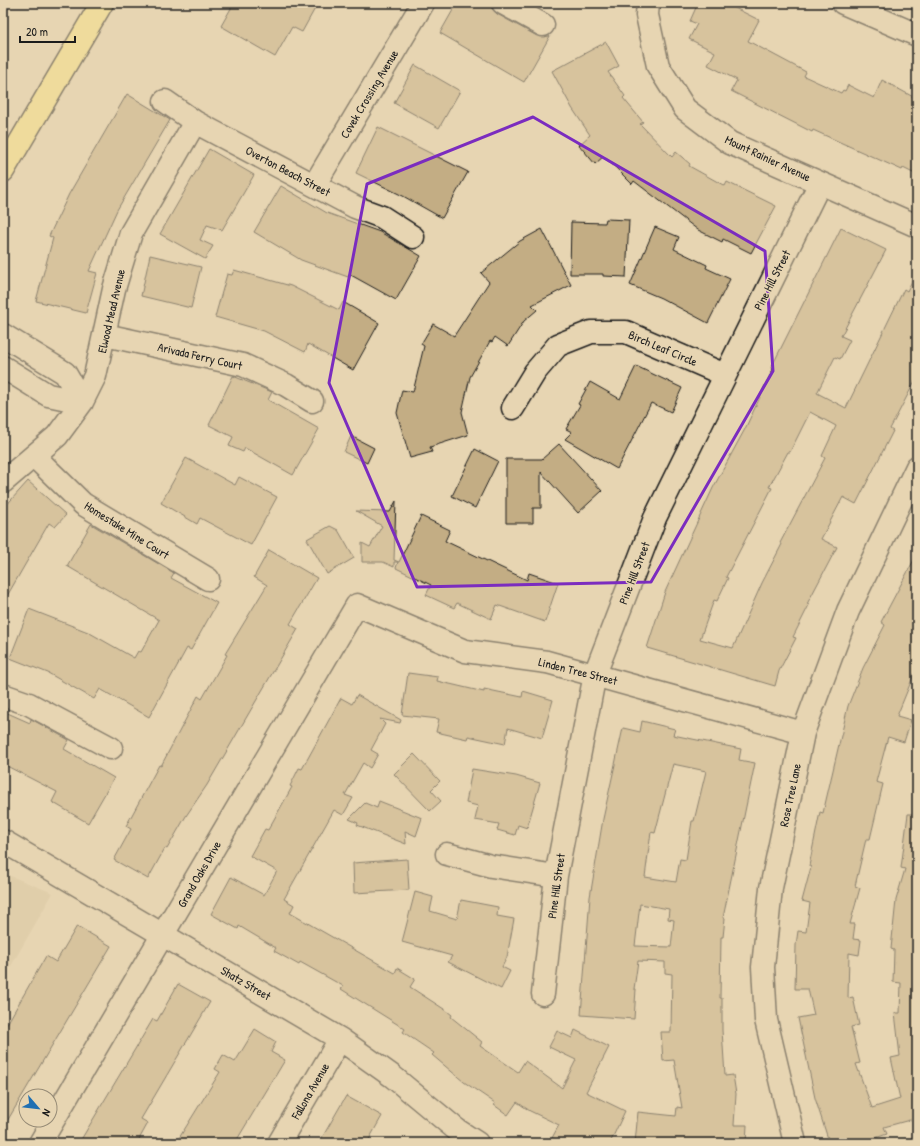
<svg xmlns="http://www.w3.org/2000/svg" width="920" height="1146" viewBox="0 0 920 1146" font-family="'Patrick Hand',sans-serif">
<rect width="100%" height="100%" fill="#e7d5b2"/>
<filter id="ink" filterUnits="userSpaceOnUse"><feTurbulence type="fractalNoise" baseFrequency=".025" numOctaves="2"/><feDisplacementMap in="SourceGraphic" scale="8" xChannelSelector="R" yChannelSelector="G"/><feConvolveMatrix kernelMatrix="1 2 1 2 8 2 1 2 1" color-interpolation-filters="sRGB"/></filter>
<g filter="url(#ink)">
<!-- built -->
<path fill="#d8c6a1" d="M 3,873 L 53,893 L 3,980 Z"/>
<!-- building -->
<path fill="#c3ad84" stroke="#1c1c1c" fill-rule="evenodd" d="M 234,3 L 318,3 L 302,32 L 292,27 L 275,57 L 221,26 Z
M 457,3 L 491,3 L 492,9 L 497,14 L 537,36 L 550,36 L 524,82 L 440,33 Z
M 698,3 L 725,3 L 759,20 L 748,41 L 806,72 L 804,76 L 841,93 L 843,90 L 845,91 L 848,85 L 874,98 L 882,80 L 917,99 L 917,175 L 903,168 L 902,170 L 813,130 L 812,132 L 731,91 L 737,80 L 708,65 L 715,52 L 689,39 L 697,24 L 690,21 Z
M 606,42 L 619,66 L 608,72 L 625,96 L 623,98 L 643,122 L 640,124 L 672,157 L 676,152 L 690,164 L 689,166 L 725,186 L 727,182 L 776,206 L 751,253 L 723,239 L 722,242 L 698,230 L 634,181 L 632,184 L 604,156 L 595,164 L 579,145 L 590,135 L 572,108 L 552,71 Z
M 415,65 L 460,91 L 439,128 L 394,103 Z
M 127,94 L 170,120 L 117,210 L 89,271 L 97,273 L 86,313 L 36,301 L 53,238 L 49,236 L 69,194 Z
M 378,127 L 468,172 L 442,218 L 403,196 L 356,173 Z
M 209,149 L 254,175 L 222,230 L 207,225 L 200,240 L 213,246 L 205,259 L 160,234 Z
M 281,186 L 327,213 L 380,232 L 421,256 L 396,300 L 349,274 L 348,277 L 301,260 L 254,232 Z
M 606,219 L 629,220 L 626,277 L 603,276 L 603,274 L 570,274 L 571,222 L 605,223 Z
M 655,227 L 679,237 L 674,249 L 707,265 L 706,268 L 730,279 L 708,323 L 661,298 L 630,285 Z
M 841,228 L 886,250 L 841,336 L 850,340 L 840,359 L 835,357 L 817,393 L 846,408 L 904,289 L 907,291 L 917,271 L 917,377 L 890,429 L 893,431 L 856,504 L 843,497 L 821,539 L 837,547 L 807,604 L 809,605 L 793,637 L 796,638 L 779,671 L 775,686 L 647,648 L 665,592 L 713,488 L 745,429 L 773,369 L 771,368 ZM 810,412 L 836,426 L 822,456 L 825,458 L 780,543 L 782,544 L 762,583 L 733,648 L 700,639 L 714,600 L 717,601 L 728,578 L 726,577 L 772,488 L 769,487 L 788,452 L 790,452 Z
M 542,229 L 571,285 L 532,305 L 537,310 L 524,321 L 508,346 L 495,337 L 492,342 L 490,341 L 470,377 L 462,412 L 468,435 L 430,447 L 432,452 L 410,458 L 397,413 L 402,390 L 413,392 L 424,346 L 421,344 L 433,324 L 454,336 L 489,282 L 481,273 L 520,241 Z
M 150,255 L 201,267 L 191,308 L 141,296 Z
M 234,270 L 291,286 L 339,310 L 343,302 L 379,323 L 353,370 L 308,344 L 305,352 L 264,331 L 215,317 L 227,274 L 232,275 Z
M 636,366 L 682,388 L 671,412 L 651,403 L 617,469 L 565,439 L 572,432 L 566,429 L 580,405 L 578,404 L 590,382 L 620,399 Z
M 233,376 L 272,392 L 268,400 L 319,429 L 293,475 L 245,448 L 243,452 L 229,446 L 233,437 L 209,425 Z
M 351,436 L 374,448 L 367,463 L 344,452 Z
M 559,444 L 602,491 L 578,513 L 541,472 L 541,508 L 533,508 L 533,523 L 506,523 L 506,459 L 542,459 Z
M 475,449 L 498,461 L 475,508 L 452,496 Z
M 186,458 L 235,485 L 239,477 L 277,497 L 251,545 L 200,518 L 197,524 L 161,503 Z
M 28,481 L 66,515 L 55,527 L 49,523 L 3,603 L 3,509 Z
M 396,501 L 394,560 L 399,562 L 421,516 L 450,530 L 445,541 L 527,580 L 529,573 L 558,583 L 545,622 L 497,605 L 491,619 L 457,603 L 454,608 L 426,595 L 431,585 L 396,568 L 398,562 L 394,562 L 394,567 L 383,562 L 362,562 L 362,543 L 370,547 L 382,526 L 356,511 L 390,512 Z
M 91,524 L 174,573 L 171,578 L 217,603 L 191,650 L 187,648 L 149,717 L 100,689 L 94,699 L 48,673 L 10,658 L 29,609 L 88,632 L 134,658 L 138,651 L 141,652 L 159,620 L 67,566 Z
M 330,526 L 338,530 L 354,558 L 327,574 L 307,539 Z
M 269,550 L 317,578 L 290,624 L 298,629 L 207,785 L 186,816 L 167,849 L 165,848 L 148,879 L 114,860 L 131,829 L 126,826 L 159,765 L 161,766 L 198,696 L 202,699 L 227,655 L 225,654 L 267,585 L 254,577 Z
M 917,554 L 917,667 L 897,716 L 911,720 L 904,742 L 888,737 L 876,782 L 883,784 L 870,839 L 866,839 L 855,886 L 860,888 L 850,924 L 855,924 L 853,939 L 861,940 L 859,955 L 849,953 L 848,998 L 853,997 L 859,1025 L 851,1027 L 860,1063 L 856,1064 L 872,1108 L 900,1099 L 891,1058 L 900,1056 L 895,1013 L 900,1013 L 901,983 L 893,982 L 894,950 L 891,949 L 896,900 L 905,869 L 901,868 L 908,814 L 917,814 L 917,1118 L 884,1127 L 887,1134 L 861,1143 L 839,1143 L 837,1139 L 829,1142 L 815,1098 L 798,1018 L 814,1015 L 808,989 L 795,989 L 796,945 L 798,931 L 806,932 L 810,903 L 802,901 L 811,867 L 809,866 L 820,812 L 823,813 L 848,706 L 863,668 L 885,625 L 881,622 Z
M 408,673 L 438,677 L 437,681 L 484,692 L 484,689 L 522,697 L 523,691 L 553,700 L 542,738 L 508,728 L 505,744 L 468,736 L 467,739 L 436,732 L 439,719 L 402,715 Z
M 357,695 L 401,720 L 400,723 L 380,719 L 385,724 L 371,750 L 378,754 L 370,768 L 363,763 L 345,795 L 353,798 L 343,815 L 334,810 L 284,899 L 294,905 L 290,913 L 395,973 L 397,968 L 415,979 L 410,987 L 447,1011 L 452,1015 L 451,1017 L 482,1042 L 480,1046 L 518,1072 L 525,1061 L 562,1088 L 576,1060 L 549,1047 L 557,1031 L 572,1038 L 575,1030 L 609,1047 L 586,1092 L 625,1111 L 610,1143 L 563,1143 L 552,1138 L 559,1125 L 530,1111 L 517,1102 L 508,1115 L 494,1105 L 495,1103 L 464,1082 L 432,1055 L 434,1053 L 403,1032 L 405,1029 L 341,989 L 343,986 L 300,962 L 299,965 L 274,951 L 276,948 L 239,926 L 238,929 L 211,914 L 231,877 L 264,895 L 277,871 L 250,856 L 265,829 L 268,830 L 292,787 L 290,786 L 299,768 L 302,769 L 341,698 L 352,704 Z
M 3,711 L 30,723 L 31,719 L 69,740 L 64,749 L 114,778 L 88,823 L 52,802 L 57,792 L 3,764 Z
M 642,721 L 675,729 L 673,735 L 741,749 L 739,760 L 755,763 L 723,918 L 725,918 L 723,937 L 721,937 L 720,998 L 722,998 L 722,1030 L 725,1076 L 733,1075 L 736,1094 L 734,1125 L 747,1125 L 746,1143 L 635,1143 L 638,1112 L 676,1116 L 677,1107 L 682,1108 L 674,1060 L 663,1061 L 661,1032 L 671,1032 L 672,974 L 665,973 L 665,962 L 638,961 L 634,989 L 636,989 L 634,1019 L 581,1015 L 590,897 L 603,819 L 623,728 L 640,732 ZM 673,764 L 706,771 L 694,821 L 692,821 L 686,860 L 680,859 L 676,882 L 645,877 L 651,832 L 655,833 ZM 640,904 L 669,909 L 668,919 L 674,920 L 671,947 L 635,946 Z
M 414,754 L 440,781 L 431,790 L 441,801 L 430,811 L 394,774 Z
M 472,769 L 516,776 L 540,783 L 527,828 L 518,825 L 515,835 L 497,830 L 499,824 L 475,820 L 478,806 L 466,803 Z
M 379,801 L 422,818 L 416,836 L 405,831 L 406,844 L 357,825 L 358,823 L 349,819 L 365,803 L 377,808 Z
M 407,859 L 409,890 L 354,893 L 353,863 Z
M 415,892 L 433,897 L 430,911 L 457,919 L 461,900 L 498,907 L 497,916 L 514,919 L 507,957 L 502,967 L 510,971 L 501,989 L 448,962 L 452,956 L 402,942 Z
M 77,926 L 111,946 L 3,1128 L 3,1031 L 46,956 L 56,962 Z
M 178,984 L 210,1002 L 141,1119 L 148,1123 L 137,1143 L 79,1143 L 153,1019 L 157,1021 Z
M 255,1029 L 276,1042 L 271,1052 L 285,1060 L 235,1143 L 176,1143 L 220,1072 L 215,1069 L 223,1055 L 235,1062 Z
M 346,1096 L 382,1116 L 367,1143 L 319,1143 Z"/>
<g fill="none" stroke-linecap="round" stroke-linejoin="round">
<!-- street casing -->
<g stroke="#1c1c1c" stroke-width="25">
<path id="street" d="M 503,3 L 543,25
M 648,3 L 647,15 L 658,66 L 685,109 L 730,143 L 917,226
M 165,101 L 195,122 L 355,207 L 382,217 L 413,237
M 315,184 L 423,3
M 3,335 L 65,373 L 82,402
M 105,335 L 243,365 L 286,385 L 312,401
M 3,367 L 48,395 L 82,402
M 513,408 L 535,372 L 558,345 L 591,332 L 626,332 L 725,375
M 34,456 L 83,504 L 208,579
M 3,482 L 57,436 L 82,402 L 95,376 L 114,289 L 131,233 L 195,122
M 3,695 L 29,704 L 111,748
M 3,841 L 340,1039 L 392,1076 L 457,1130 L 477,1143
M 447,854 L 491,866 L 556,876
M 543,994 L 556,876 L 595,674 L 655,518 L 820,183
M 40,1143 L 357,605 L 465,651 L 547,662 L 803,733
M 279,1143 L 340,1039
M 795,1143 L 766,1020 L 763,967 L 771,888 L 803,733 L 848,611 L 917,467"/>
</g>
<!-- secondary casing -->
<g stroke="#1c1c1c" stroke-width="25">
<path id="secondary" d="M 843,3 L 917,35"/>
</g>
<!-- primary casing -->
<g stroke="#1c1c1c" stroke-width="25">
<path id="primary" d="M 3,171 L 102,3"/>
</g>
<!-- street -->
<use href="#street" stroke="#e7d5b2" stroke-width="22"/>
<!-- secondary -->
<use href="#secondary" stroke="#e7d5b2" stroke-width="22"/>
<!-- primary -->
<use href="#primary" stroke="#f8e281" stroke-width="22"/>
</g>
</g>
<!-- marked area -->
<path d="M0 0H920V1146H0ZM 533,117 L 765,251 L 773,371 L 651,582 L 417,587 L 329,383 L 367,184 Z" fill="#e7d5b2" fill-opacity=".55" fill-rule="evenodd"/>
<path fill="none" stroke="#7b2cbf" stroke-width="3" stroke-linejoin="round" d="M 533,117 L 765,251 L 773,371 L 651,582 L 417,587 L 329,383 L 367,184 Z"/>
<g text-anchor="middle" dominant-baseline="central" stroke-width="3" stroke-linejoin="round" paint-order="stroke">
<!-- street labels -->
<g font-size="12" fill="#1c1c1c" stroke="#e7d5b2">
<text transform="translate(369 94) rotate(-59)">Covek Crossing Avenue</text>
<text transform="translate(768 158) rotate(25)">Mount Rainier Avenue</text>
<text transform="translate(288 171) rotate(28)">Overton Beach Street</text>
<text transform="translate(772 280) rotate(-63)">Pine Hill Street</text>
<text transform="translate(111 311) rotate(-77)">Elwood Mead Avenue</text>
<text transform="translate(663 348) rotate(23)">Birch Leaf Circle</text>
<text transform="translate(200 356) rotate(13)">Arivada Ferry Court</text>
<text transform="translate(127 530) rotate(32)">Homestake Mine Court</text>
<text transform="translate(634 573) rotate(-69)">Pine Hill Street</text>
<text transform="translate(578 671) rotate(14)">Linden Tree Street</text>
<text transform="translate(790 795) rotate(-78)">Rose Tree Lane</text>
<text transform="translate(199 874) rotate(-60)">Grand Oaks Drive</text>
<text transform="translate(556 886) rotate(-82)">Pine Hill Street</text>
<text transform="translate(246 983) rotate(30)">Shatz Street</text>
<text transform="translate(310 1091) rotate(-60)">Fallona Avenue</text>
</g>
</g>
<!-- margin -->
<rect width="920" height="1146" fill="none" stroke="#e7d5b2" stroke-width="16"/>
<rect x="8" y="8" width="904" height="1130" fill="none" stroke="#1c1c1c" stroke-width="1.5" filter="url(#ink)"/>
<!-- north arrow -->
<g transform="translate(38 1108) rotate(118)"><circle r="19" fill="#e7d5b2" stroke="#968b76"/>
<path d="M0-3L7 15L0 10L-7 15Z" fill="#1f6fb2"/>
<text y="-6" font-size="11" font-weight="bold" text-anchor="middle" fill="#1c1c1c">N</text>
</g>
<!-- scale -->
<path d="M20 36v6h55v-6" fill="none" stroke="#1c1c1c" stroke-width="2"/>
<text x="26" y="36" font-size="12" fill="#1c1c1c" stroke="#e7d5b2" stroke-width="3" paint-order="stroke">20 m</text>
</svg>
